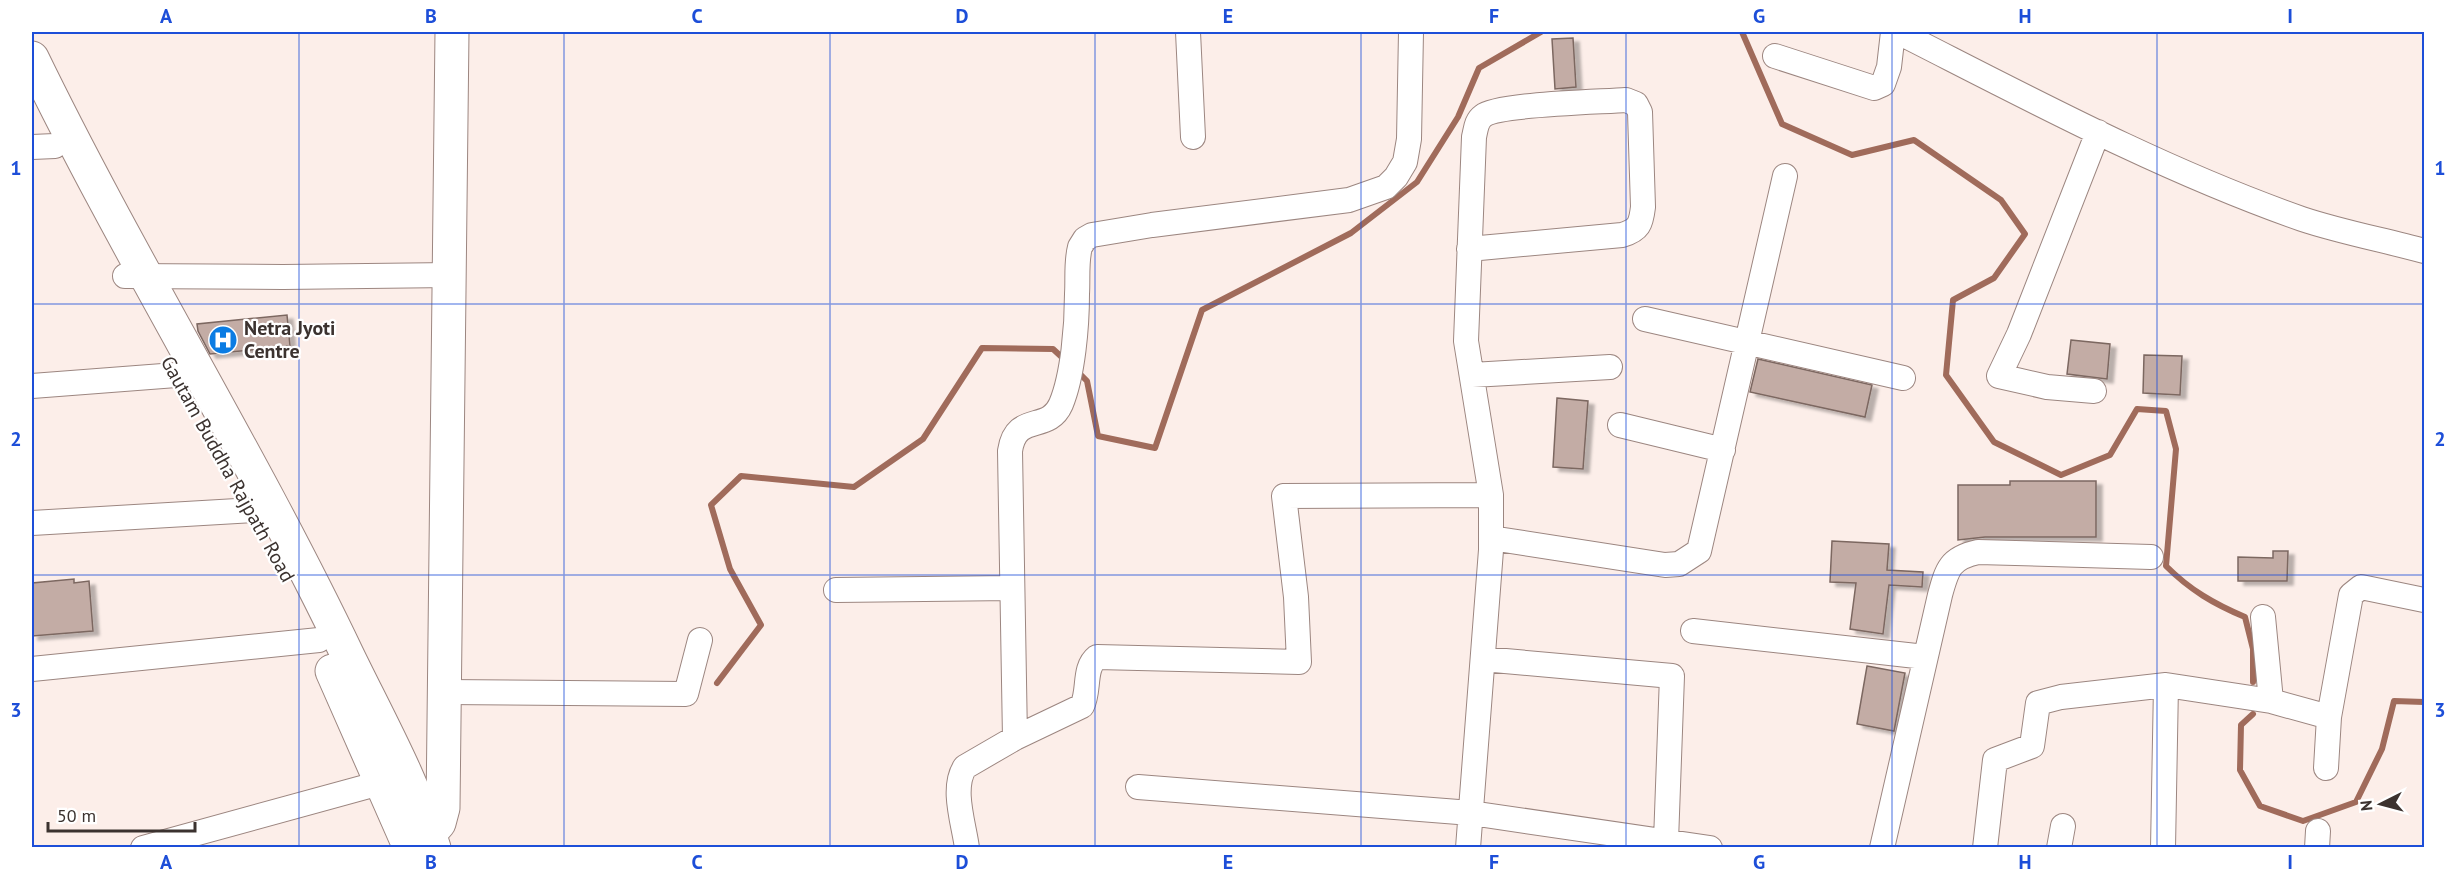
<svg xmlns="http://www.w3.org/2000/svg" width="2456" height="879" viewBox="0 0 2456 879" font-family="'PT Sans',sans-serif">
<defs>
<filter id="shadow"><feDropShadow dx="6" dy="4" stdDeviation="1.5" flood-color="#0004"/></filter>
</defs>
<rect width="100%" height="100%" fill="#fceee9"/>
<g fill="none" stroke-linecap="round" stroke-linejoin="round">
<!-- stream -->
<path stroke="#a06b5b" stroke-width="6" d="M 1742,32 L 1782,124 L 1852,155 L 1914,140 L 2001,200 L 2025,234 L 1994,278 L 1953,300 L 1946,375 L 1994,442 L 2061,475 L 2110,455 L 2137,409 L 2166,411 L 2176,449 L 2166,566 C 2190,590 2214,604 2245,617 L 2253,649 L 2253,682
M 1076,370 L 1087,381 L 1098,436 L 1155,448 L 1202,310 L 1351,233 L 1417,182 L 1458,117 L 1479,68 L 1541,32
M 717,683 L 761,625 L 730,569 L 711,505 L 741,476 L 854,487 L 923,439 L 982,348 L 1053,349 L 1066,361
M 2253,714 L 2241,725 L 2240,770 L 2260,806 L 2303,821 L 2356,802 L 2382,749 L 2394,701 L 2424,702"/>
</g>
<!-- building -->
<path fill="#c3aca5" stroke="#7c6761" stroke-width="1.5" filter="url(#shadow)" d="M 1573,38 L 1576,87 L 1555,89 L 1552,39 Z
M 287,315 L 290,346 L 210,354 L 198,331 L 197,324 Z
M 2071,340 L 2110,344 L 2107,379 L 2067,374 Z
M 2144,355 L 2182,356 L 2180,395 L 2143,393 Z
M 1758,359 L 1872,385 L 1865,417 L 1750,392 Z
M 1557,398 L 1588,401 L 1583,469 L 1553,467 Z
M 2010,481 L 2096,481 L 2096,537 L 1985,537 L 1958,540 L 1958,485 L 2010,485 Z
M 1832,541 L 1889,544 L 1887,570 L 1923,572 L 1922,587 L 1889,585 L 1883,634 L 1850,629 L 1856,583 L 1830,582 Z
M 2273,551 L 2288,551 L 2287,581 L 2238,581 L 2238,557 L 2273,558 Z
M 74,579 L 74,583 L 89,581 L 93,631 L 32,636 L 32,583 Z
M 1867,666 L 1905,673 L 1894,731 L 1857,724 Z"/>
<g fill="none" stroke-linecap="round" stroke-linejoin="round">
<!-- street casing -->
<g stroke="#9c8680" stroke-width="26">
<path id="street" d="M 1188,32 L 1193,137
M 1898,32 C 2030,99 2162,170 2302,219 C 2341,232 2384,240 2424,251
M 1775,56 L 1874,88 L 1883,84 L 1889,67 L 1893,32
M 32,147 L 55,146
M 125,276 L 283,277 L 451,275
M 1645,319 L 1903,378
M 1472,375 L 1610,367
M 32,386 L 176,375
M 2094,391 L 2047,387 L 1999,376 L 2019,334 L 2098,132
M 1620,425 L 1723,450
M 32,523 L 254,510
M 1491,538 L 1665,565 L 1679,564 L 1699,551 L 1785,176
M 836,590 L 1012,588
M 2263,617 L 2271,701
M 1693,631 L 1925,657
M 1483,659 L 1672,676 L 1666,841
M 32,669 L 319,640
M 2166,685 L 2271,701 L 2329,717
M 445,692 L 686,694 L 700,640
M 1015,738 L 1010,451 C 1016,411 1048,434 1061,404 C 1073,375 1077,326 1077,294 C 1078,278 1076,262 1080,247 L 1085,239 L 1092,235 L 1152,225 L 1349,200 L 1386,187 L 1396,177 L 1405,162 L 1409,139 L 1411,32
M 2326,768 L 2329,717 L 2351,595 L 2361,587 L 2424,600
M 1138,787 L 1471,813 L 1710,848
M 143,848 L 380,783
M 967,848 C 964,824 951,788 965,767 L 1015,738 L 1082,706 C 1090,691 1083,668 1097,657 L 1299,662 L 1296,597 L 1284,496 L 1491,495
M 1468,848 L 1491,550 L 1491,495 L 1466,341 L 1474,137 C 1476,129 1476,121 1483,116 C 1497,104 1601,102 1626,100 L 1636,104 L 1640,112 L 1643,207 C 1641,224 1639,230 1622,235 L 1469,249
M 1882,848 L 1940,595 C 1947,569 1950,558 1978,552 L 2151,557
M 1985,848 L 1995,760 L 2032,746 L 2038,703 L 2061,697 L 2166,685 L 2163,848
M 2059,848 L 2063,826
M 2317,848 L 2318,831"/>
</g>
<!-- primary casing -->
<g stroke="#9c8680" stroke-width="35">
<path id="primary" d="M 417,848 L 439,823 L 443,808 L 452,32"/>
</g>
<!-- highway casing -->
<g stroke="#9c8680" stroke-width="35">
<path id="highway" d="M 32,58 C 130,260 250,451 347,654 C 376,714 415,784 434,848
M 332,671 L 410,848"/>
</g>
<!-- street -->
<use href="#street" stroke="#fff" stroke-width="24"/>
<!-- primary -->
<use href="#primary" stroke="#fff" stroke-width="33"/>
<!-- highway -->
<use href="#highway" stroke="#fff" stroke-width="33"/>
</g>
<!-- grid -->
<path fill="none" stroke="#1d4ed8" stroke-width="1.5" stroke-opacity="0.55" d="M 299,32 L 299,848M 564,32 L 564,848M 830,32 L 830,848M 1095,32 L 1095,848M 1361,32 L 1361,848M 1626,32 L 1626,848M 1892,32 L 1892,848M 2157,32 L 2157,848M 32,304 L 2424,304M 32,575 L 2424,575"/>
<!-- icons -->
<defs>
<g id="hospital-disc" transform="scale(1.5)"><circle r="9.5" fill="#0b7ce3" stroke="#fff"/><path d="M-5-5h3v3.5h4V-5h3V5h-3V1.5h-4V5h-3Z" fill="#fff"/></g>
</defs>
<g fill-rule="evenodd">
<use href="#hospital-disc" x="223" y="340"/>
</g>
<g text-anchor="middle" dominant-baseline="central" stroke-width="4.5" stroke-linejoin="round" paint-order="stroke">
<!-- poi labels -->
<g font-size="20" font-weight="bold" fill="#3b322f" stroke="#fff" text-anchor="start">
<text x="244" y="328">Netra Jyoti<tspan x="244" dy="23">Centre</tspan></text>
</g>
<!-- street labels -->
<g font-size="20" fill="#3b322f" stroke="#fff">
<text transform="translate(228 469) rotate(61)">Gautam Buddha Rajpath Road</text>
</g>
</g>
<!-- border -->
<rect width="2456" height="879" fill="none" stroke="#ffffff" stroke-width="66"/>
<!-- north arrow -->
<g transform="translate(2381 804) rotate(264)" stroke="#ffffff" stroke-width="4.5" paint-order="stroke">
<path d="M0-4.5L10 22L0 15L-10 22Z" fill="#3b322f"/>
<text y="-9" font-size="16" font-weight="bold" text-anchor="middle" fill="#3b322f">N</text>
</g>
<!-- scale -->
<path d="M48 822v9h147v-9" fill="none" stroke="#3b322f" stroke-width="3"/>
<text x="57" y="822" font-size="18" fill="#3b322f" stroke="#ffffff" stroke-width="4.5" paint-order="stroke">50 m</text>
<rect x="33" y="33" width="2390" height="813" fill="none" stroke="#1d4ed8" stroke-width="2"/>
<g font-size="20" text-anchor="middle" font-weight="bold" fill="#1d4ed8">
<text x="166" y="23">A</text>
<text x="431" y="23">B</text>
<text x="697" y="23">C</text>
<text x="962" y="23">D</text>
<text x="1228" y="23">E</text>
<text x="1494" y="23">F</text>
<text x="1759" y="23">G</text>
<text x="2025" y="23">H</text>
<text x="2290" y="23">I</text>
<text x="16" y="175">1</text>
<text x="2440" y="175">1</text>
<text x="16" y="446">2</text>
<text x="2440" y="446">2</text>
<text x="16" y="717">3</text>
<text x="2440" y="717">3</text>
<text x="166" y="869">A</text>
<text x="431" y="869">B</text>
<text x="697" y="869">C</text>
<text x="962" y="869">D</text>
<text x="1228" y="869">E</text>
<text x="1494" y="869">F</text>
<text x="1759" y="869">G</text>
<text x="2025" y="869">H</text>
<text x="2290" y="869">I</text>
</g>
</svg>
